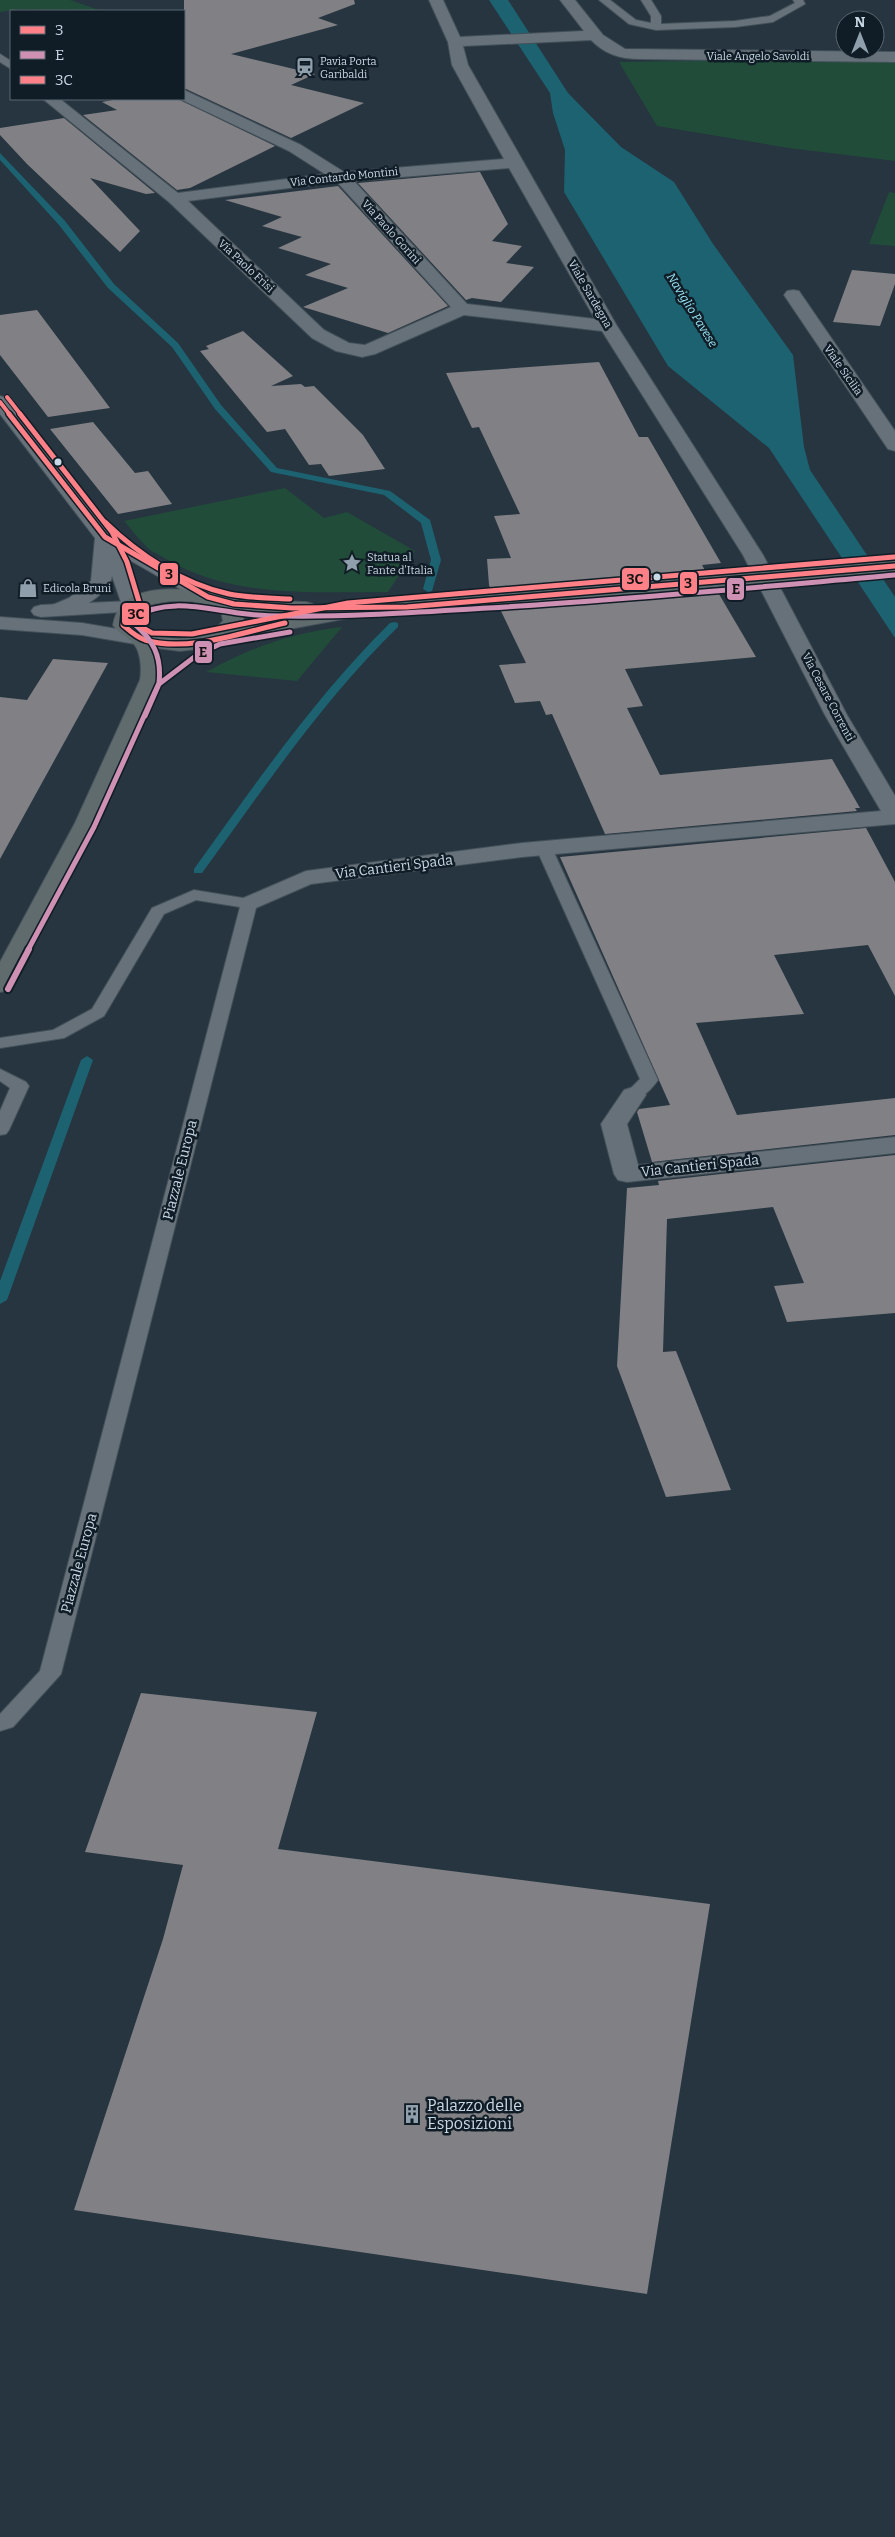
<svg xmlns="http://www.w3.org/2000/svg" width="895" height="2537" viewBox="0 0 895 2537" font-family="Bitter,serif">
<rect width="100%" height="100%" fill="#263540"/>
<!-- green -->
<path fill="#214c39" d="M 0,0 L 70,0 L 99,10 L 19,9 L 0,12 Z
M 745,60 L 895,62 L 895,161 L 789,148 L 657,126 L 619,62 Z
M 889,192 L 895,193 L 895,246 L 869,244 Z
M 285,488 L 324,518 L 347,512 L 415,551 L 388,592 C 314,592 231,598 166,559 C 160,555 154,553 149,549 C 140,541 132,530 124,521 Z
M 342,627 L 297,681 L 206,672 C 252,647 291,633 342,627 Z"/>
<!-- water -->
<path fill="#1d6270" d="M 489,0 L 508,0 L 568,93 L 621,147 L 674,182 L 713,244 L 793,355 L 804,447 L 810,470 L 895,597 L 895,638 L 769,448 L 668,366 L 564,192 L 565,150 L 553,113 L 550,93 Z"/>
<g fill="none" stroke-linecap="round" stroke-linejoin="round">
<!-- stream -->
<path fill="#1d6270" fill-rule="evenodd" d="M 0,153 L 65,221 L 114,284 L 178,343 L 221,405 L 277,468 L 390,491 L 430,520 L 441,560 L 432,591 L 428,592 L 423,589 L 431,560 L 421,523 L 384,495 L 271,472 L 215,409 L 172,347 L 108,288 L 59,225 L 0,160 Z
M 394,622 L 398,623 L 398,627 C 322,701 264,788 202,873 L 194,873 L 194,869 C 256,783 315,697 390,623 Z
M 87,1056 L 93,1060 L 7,1300 L 0,1304 L 0,1281 L 81,1060 Z"/>
</g>
<!-- building -->
<path fill="#818084" d="M 184,0 L 354,0 L 355,4 L 318,18 L 338,25 L 231,54 L 315,74 L 291,85 L 364,103 L 291,138 L 184,88 Z
M 118,99 L 178,99 L 275,146 L 190,188 L 177,190 L 83,115 L 117,110 L 102,102 Z
M 64,118 L 155,193 L 146,194 L 90,178 L 140,231 L 120,252 L 27,164 L 0,135 L 0,128 Z
M 480,172 L 508,224 L 492,241 L 522,246 L 506,263 L 534,267 L 501,302 L 472,298 L 466,300 L 358,183 Z
M 338,186 L 448,306 L 388,333 L 303,307 L 348,288 L 305,275 L 331,264 L 278,248 L 302,237 L 262,226 L 282,217 L 225,200 Z
M 852,270 L 895,274 L 895,284 L 880,326 L 833,322 Z
M 37,310 L 110,408 L 48,417 L 0,355 L 0,315 Z
M 243,331 L 293,376 L 271,386 L 301,384 L 305,387 L 314,386 L 363,435 L 385,469 L 329,476 L 321,464 L 309,465 L 285,429 L 267,432 L 200,351 L 209,349 L 206,346 Z
M 599,362 L 639,437 L 648,437 L 721,563 L 702,565 L 707,574 L 492,592 L 489,585 L 487,559 L 511,558 L 494,516 L 520,514 L 479,427 L 472,428 L 446,373 Z
M 93,422 L 135,473 L 148,471 L 172,504 L 118,514 L 50,429 Z
M 716,589 L 756,657 L 625,669 L 643,706 L 627,708 L 660,775 L 832,759 L 860,808 L 855,808 L 857,811 L 605,834 L 552,714 L 546,715 L 540,701 L 515,703 L 499,665 L 526,663 L 499,607 Z
M 53,659 L 108,663 L 0,859 L 0,697 L 27,700 Z
M 866,828 L 895,882 L 895,996 L 868,945 L 774,955 L 804,1014 L 696,1023 L 737,1115 L 895,1098 L 895,1135 L 652,1162 L 637,1112 L 639,1109 L 670,1105 L 560,857 Z
M 895,1155 L 895,1313 L 787,1322 L 774,1286 L 804,1283 L 773,1207 L 667,1219 L 663,1352 L 676,1351 L 731,1490 L 666,1497 L 617,1366 L 627,1188 L 659,1185 L 658,1181 Z
M 141,1693 L 317,1712 L 278,1849 L 710,1904 L 647,2294 L 74,2210 L 163,1939 L 183,1865 L 85,1852 Z"/>
<g fill="none" stroke-linecap="round" stroke-linejoin="round">
<!-- service casing -->
<g stroke="#44515a" stroke-width="2">
<path id="service" d="M 599,0 L 610,0 L 636,20 L 651,23 L 651,16 L 641,0 L 651,0 L 661,16 L 661,24 L 735,21 L 770,16 L 795,3 L 793,0 L 803,0 L 805,4 L 773,22 L 735,27 L 656,30 L 629,24 Z
M 0,54 L 11,61 L 11,69 L 0,62 Z
M 544,843 L 552,848 L 658,1080 C 651,1090 640,1102 627,1099 L 624,1095 L 640,1079 L 536,848 Z
M 194,890 L 249,899 L 257,904 L 61,1674 L 13,1727 L 0,1731 L 0,1714 L 40,1671 L 240,907 L 196,900 L 164,914 L 104,1016 L 64,1038 L 0,1048 L 0,1038 L 53,1030 L 92,1009 L 152,908 Z
M 0,1069 L 26,1082 L 29,1086 L 9,1130 L 6,1134 L 0,1135 L 0,1111 L 10,1088 L 0,1081 Z"/>
</g>
<!-- minor casing -->
<g stroke="#44515a" stroke-width="2">
<path id="minor" d="M 429,0 L 443,0 L 460,37 L 584,31 L 560,0 L 575,0 L 603,35 L 625,49 L 895,52 L 895,62 L 640,59 C 620,59 605,54 591,40 L 463,46 L 468,65 L 617,326 L 763,555 L 847,715 L 895,796 L 895,824 L 522,857 L 311,884 L 249,911 L 241,909 L 237,904 L 241,899 L 306,871 L 522,843 L 881,811 L 825,715 L 743,555 L 602,331 L 464,315 L 375,354 L 362,357 L 336,351 L 312,338 L 169,202 L 43,99 L 60,99 L 178,193 L 325,174 L 289,151 L 180,99 L 184,99 L 184,90 L 301,145 L 344,172 L 504,159 L 452,65 L 448,42 ZM 509,168 L 595,319 L 467,304 L 354,181 ZM 337,182 L 451,307 L 365,345 L 349,343 L 324,330 L 188,201 Z
M 793,290 L 799,291 L 895,431 L 895,451 L 888,449 L 784,295 L 787,291 Z
M 131,601 L 138,603 L 141,607 L 138,611 L 41,617 L 34,615 L 31,611 L 34,607 L 41,605 Z
M 0,617 L 82,623 L 141,633 L 148,635 L 152,639 L 148,643 L 141,645 L 82,635 L 0,629 Z
M 633,1087 L 642,1090 L 646,1095 L 627,1124 L 638,1165 L 895,1137 L 895,1153 L 627,1182 L 618,1180 L 614,1174 L 601,1124 L 624,1090 Z"/>
</g>
<!-- tertiary casing -->
<g stroke="#44515a" stroke-width="2">
<path id="tertiary" d="M 0,396 L 7,398 L 112,533 L 215,593 L 218,597 L 215,601 L 208,603 L 201,601 L 126,558 L 141,607 L 138,611 L 131,613 L 124,611 L 112,576 C 110,595 68,619 50,614 L 47,610 L 50,606 L 69,598 L 91,581 L 95,538 L 0,414 Z"/>
</g>
<!-- secondary casing -->
<g stroke="#44515a" stroke-width="2">
<path id="secondary" d="M 895,560 L 895,572 L 349,618 L 224,641 L 197,649 L 180,651 L 157,648 L 162,664 L 162,680 L 97,823 L 12,985 L 9,990 L 0,992 L 0,962 L 75,823 L 140,680 C 142,668 141,649 131,641 C 125,635 118,633 113,625 C 122,568 216,595 252,600 C 270,602 288,601 306,602 L 313,604 L 316,608 L 313,612 L 349,606 ZM 173,601 C 190,601 207,601 221,612 L 223,621 C 202,645 158,643 134,623 C 137,604 157,603 173,601 ZM 242,610 L 303,614 L 242,625 L 244,622 Z"/>
</g>
<!-- service -->
<use href="#service" fill="#677179" fill-rule="evenodd"/>
<!-- minor -->
<use href="#minor" fill="#677179" fill-rule="evenodd"/>
<!-- tertiary -->
<use href="#tertiary" fill="#677179" fill-rule="evenodd"/>
<!-- secondary -->
<use href="#secondary" fill="#606b6e" fill-rule="evenodd"/>
<!-- bus-1-far1 casing -->
<g stroke="#111d26" stroke-width="6">
<path id="bus-1-far1" d="M 0,402 L 10,415"/>
</g>
<!-- bus-1 casing -->
<g stroke="#111d26" stroke-width="8">
<path id="bus-1" d="M 9,414 L 105,537 L 208,597 L 234,604 L 292,608 L 407,607 L 895,566
M 131,607 L 124,614 L 123,625 C 130,631 136,637 145,640 C 189,653 242,632 285,623"/>
</g>
<!-- bus-2-far1 casing -->
<g stroke="#111d26" stroke-width="8">
<path id="bus-2-far1" d="M 145,716 L 159,684 L 197,655 L 220,644 L 290,632
M 28,950 L 94,827 L 159,683 C 162,656 153,639 132,622 L 133,617 C 168,598 201,608 238,613 C 253,615 269,616 284,616 C 352,617 420,612 488,608 C 624,600 759,587 895,575"/>
</g>
<!-- bus-2 casing -->
<g stroke="#111d26" stroke-width="10">
<path id="bus-2" d="M 8,989 L 29,949"/>
</g>
<!-- bus-3-far1 casing -->
<g stroke="#111d26" stroke-width="6">
<path id="bus-3-far1" d="M 7,397 L 21,415"/>
</g>
<!-- bus-3 casing -->
<g stroke="#111d26" stroke-width="8">
<path id="bus-3" d="M 20,414 L 112,532 L 127,562 L 140,605 L 132,622 L 152,633 L 192,634 L 348,603 L 894,557
M 105,522 C 139,555 183,584 229,594 C 249,598 270,598 290,599"/>
</g>
<!-- bus-1-far1 -->
<use href="#bus-1-far1" stroke="#ff8087" stroke-width="4"/>
<!-- bus-1 -->
<use href="#bus-1" stroke="#ff8087" stroke-width="5"/>
<!-- bus-2-far1 -->
<use href="#bus-2-far1" stroke="#cf91b3" stroke-width="5"/>
<!-- bus-2 -->
<use href="#bus-2" stroke="#cf91b3" stroke-width="6"/>
<!-- bus-3-far1 -->
<use href="#bus-3-far1" stroke="#ff8087" stroke-width="4"/>
<!-- bus-3 -->
<use href="#bus-3" stroke="#ff8087" stroke-width="5"/>
</g>
<!-- icons -->
<defs>
<g id="station-bare" transform="scale(1.5)"><path d="M-3-6H3Q5-6 5-4V2Q5 4 3 4L4.5 6H3L1.5 4h-3L-3 6H-4.5L-3 4Q-5 4-5 2V-4Q-5-6-3-6ZM-3.5-4v3h7v-3ZM-3.5 1v1.5H-2V1ZM2 1v1.5H3.5V1Z" fill="#8f9fab" stroke="#111d26" stroke-width="2.5" paint-order="stroke"/></g>
<g id="sight-bare" transform="scale(1.5)"><path d="M0-6L1.8-2.2L6-1.7L2.9 1.2L3.7 5.4L0 3.3L-3.7 5.4L-2.9 1.2L-6-1.7L-1.8-2.2Z" fill="#8f9fab" stroke="#111d26" stroke-width="2.5" paint-order="stroke"/></g>
<g id="shop-bare" transform="scale(1.5)"><path d="M-5-2.5h2.3a2.7 3.5 0 0 1 5.4 0H5L5.5 6h-11ZM-1.5-2.5h3a1.5 2.3 0 0 0-3 0Z" fill="#8f9fab" stroke="#111d26" stroke-width="2.5" paint-order="stroke"/></g>
<g id="building-bare" transform="scale(1.5)"><path d="M-4-6H4V6H1V3H-1V6H-4ZM-2.5-4.3h1.7v1.8h-1.7ZM.8-4.3h1.7v1.8H.8ZM-2.5-1h1.7V.8h-1.7ZM.8-1h1.7V.8H.8Z" fill="#8f9fab" stroke="#111d26" stroke-width="2.5" paint-order="stroke"/></g>
</defs>
<g fill-rule="evenodd">
<use href="#station-bare" x="305" y="67"/>
<use href="#sight-bare" x="352" y="563"/>
<use href="#shop-bare" x="28" y="588"/>
<use href="#building-bare" x="412" y="2114"/>
</g>
<!-- markers -->
<g fill="#c8d8e4" stroke="#111d26" stroke-width="2">
<circle cx="58" cy="462" r="4.5"/>
<circle cx="657" cy="577" r="4.5"/>
</g>
<g text-anchor="middle" dominant-baseline="central" stroke-width="5" stroke-linejoin="round" paint-order="stroke">
<!-- far-street labels -->
<g font-size="11" fill="#c8d8e4" stroke="#111d26">
<text x="758" y="56">Viale Angelo Savoldi</text>
<text transform="translate(344 177) rotate(-6)">Via Contardo Montini</text>
<text transform="translate(391 232) rotate(48)">Via Paolo Gorini</text>
<text transform="translate(246 266) rotate(43)">Via Paolo Frisi</text>
<text transform="translate(590 294) rotate(60)">Viale Sardegna</text>
<text transform="translate(843 370) rotate(55)">Viale Sicilia</text>
<text transform="translate(828 697) rotate(62)">Via Cesare Correnti</text>
</g>
<!-- far-poi labels -->
<g font-size="11" fill="#c8d8e4" stroke="#111d26" text-anchor="start">
<text x="320" y="61">Pavia Porta<tspan x="320" dy="13">Garibaldi</tspan></text>
<text x="367" y="557">Statua al<tspan x="367" dy="13">Fante d'Italia</tspan></text>
<text x="43" y="588">Edicola Bruni</text>
</g>
<!-- far-water labels -->
<g font-size="12" font-style="italic" fill="#98eafb" stroke="#111d26">
<text transform="translate(692 310) rotate(58)">Naviglio Pavese</text>
</g>
<!-- street labels -->
<g font-size="14" fill="#c8d8e4" stroke="#111d26">
<text transform="translate(394 867) rotate(-7)">Via Cantieri Spada</text>
<text transform="translate(700 1166) rotate(-6)">Via Cantieri Spada</text>
<text transform="translate(180 1170) rotate(-76)">Piazzale Europa</text>
<text transform="translate(79 1563) rotate(-75)">Piazzale Europa</text>
</g>
<!-- near-poi labels -->
<g font-size="16" fill="#c8d8e4" stroke="#111d26" text-anchor="start">
<text x="427" y="2105">Palazzo delle<tspan x="427" dy="18">Esposizioni</tspan></text>
</g>
</g>
<g stroke="#111d26" stroke-width="2">
<rect x="159" y="562" width="20" height="24" rx="5" fill="#ff8087"/>
<rect x="621" y="567" width="29" height="24" rx="5" fill="#ff8087"/>
<rect x="679" y="571" width="19" height="24" rx="5" fill="#ff8087"/>
<rect x="726" y="577" width="19" height="24" rx="5" fill="#cf91b3"/>
<rect x="121" y="602" width="29" height="24" rx="5" fill="#ff8087"/>
<rect x="194" y="640" width="19" height="24" rx="5" fill="#cf91b3"/>
</g>
<g font-size="14" text-anchor="middle" font-weight="bold" fill="#111">
<text x="169" y="579">3</text>
<text x="635" y="584">3C</text>
<text x="688" y="588">3</text>
<text x="736" y="594">E</text>
<text x="136" y="619">3C</text>
<text x="203" y="657">E</text>
</g>
<!-- legend -->
<rect x="10" y="10" width="175" height="90" fill="#111d26" stroke="#5a6872"/>
<rect x="20" y="26" width="25" height="8" fill="#ff8087" stroke="#5a6872"/>
<text x="55" y="35" font-size="15" fill="#c8d8e4">3</text>
<rect x="20" y="51" width="25" height="8" fill="#cf91b3" stroke="#5a6872"/>
<text x="55" y="60" font-size="15" fill="#c8d8e4">E</text>
<rect x="20" y="76" width="25" height="8" fill="#ff8087" stroke="#5a6872"/>
<text x="55" y="85" font-size="15" fill="#c8d8e4">3C</text>
<!-- north arrow -->
<g transform="translate(860 35)"><circle r="24" fill="#111d26" stroke="#5a6872"/>
<path d="M0-4L9 19L0 12L-9 19Z" fill="#8f9fab"/>
<text y="-8" font-size="14" font-weight="bold" text-anchor="middle" fill="#c8d8e4">N</text>
</g>
</svg>
